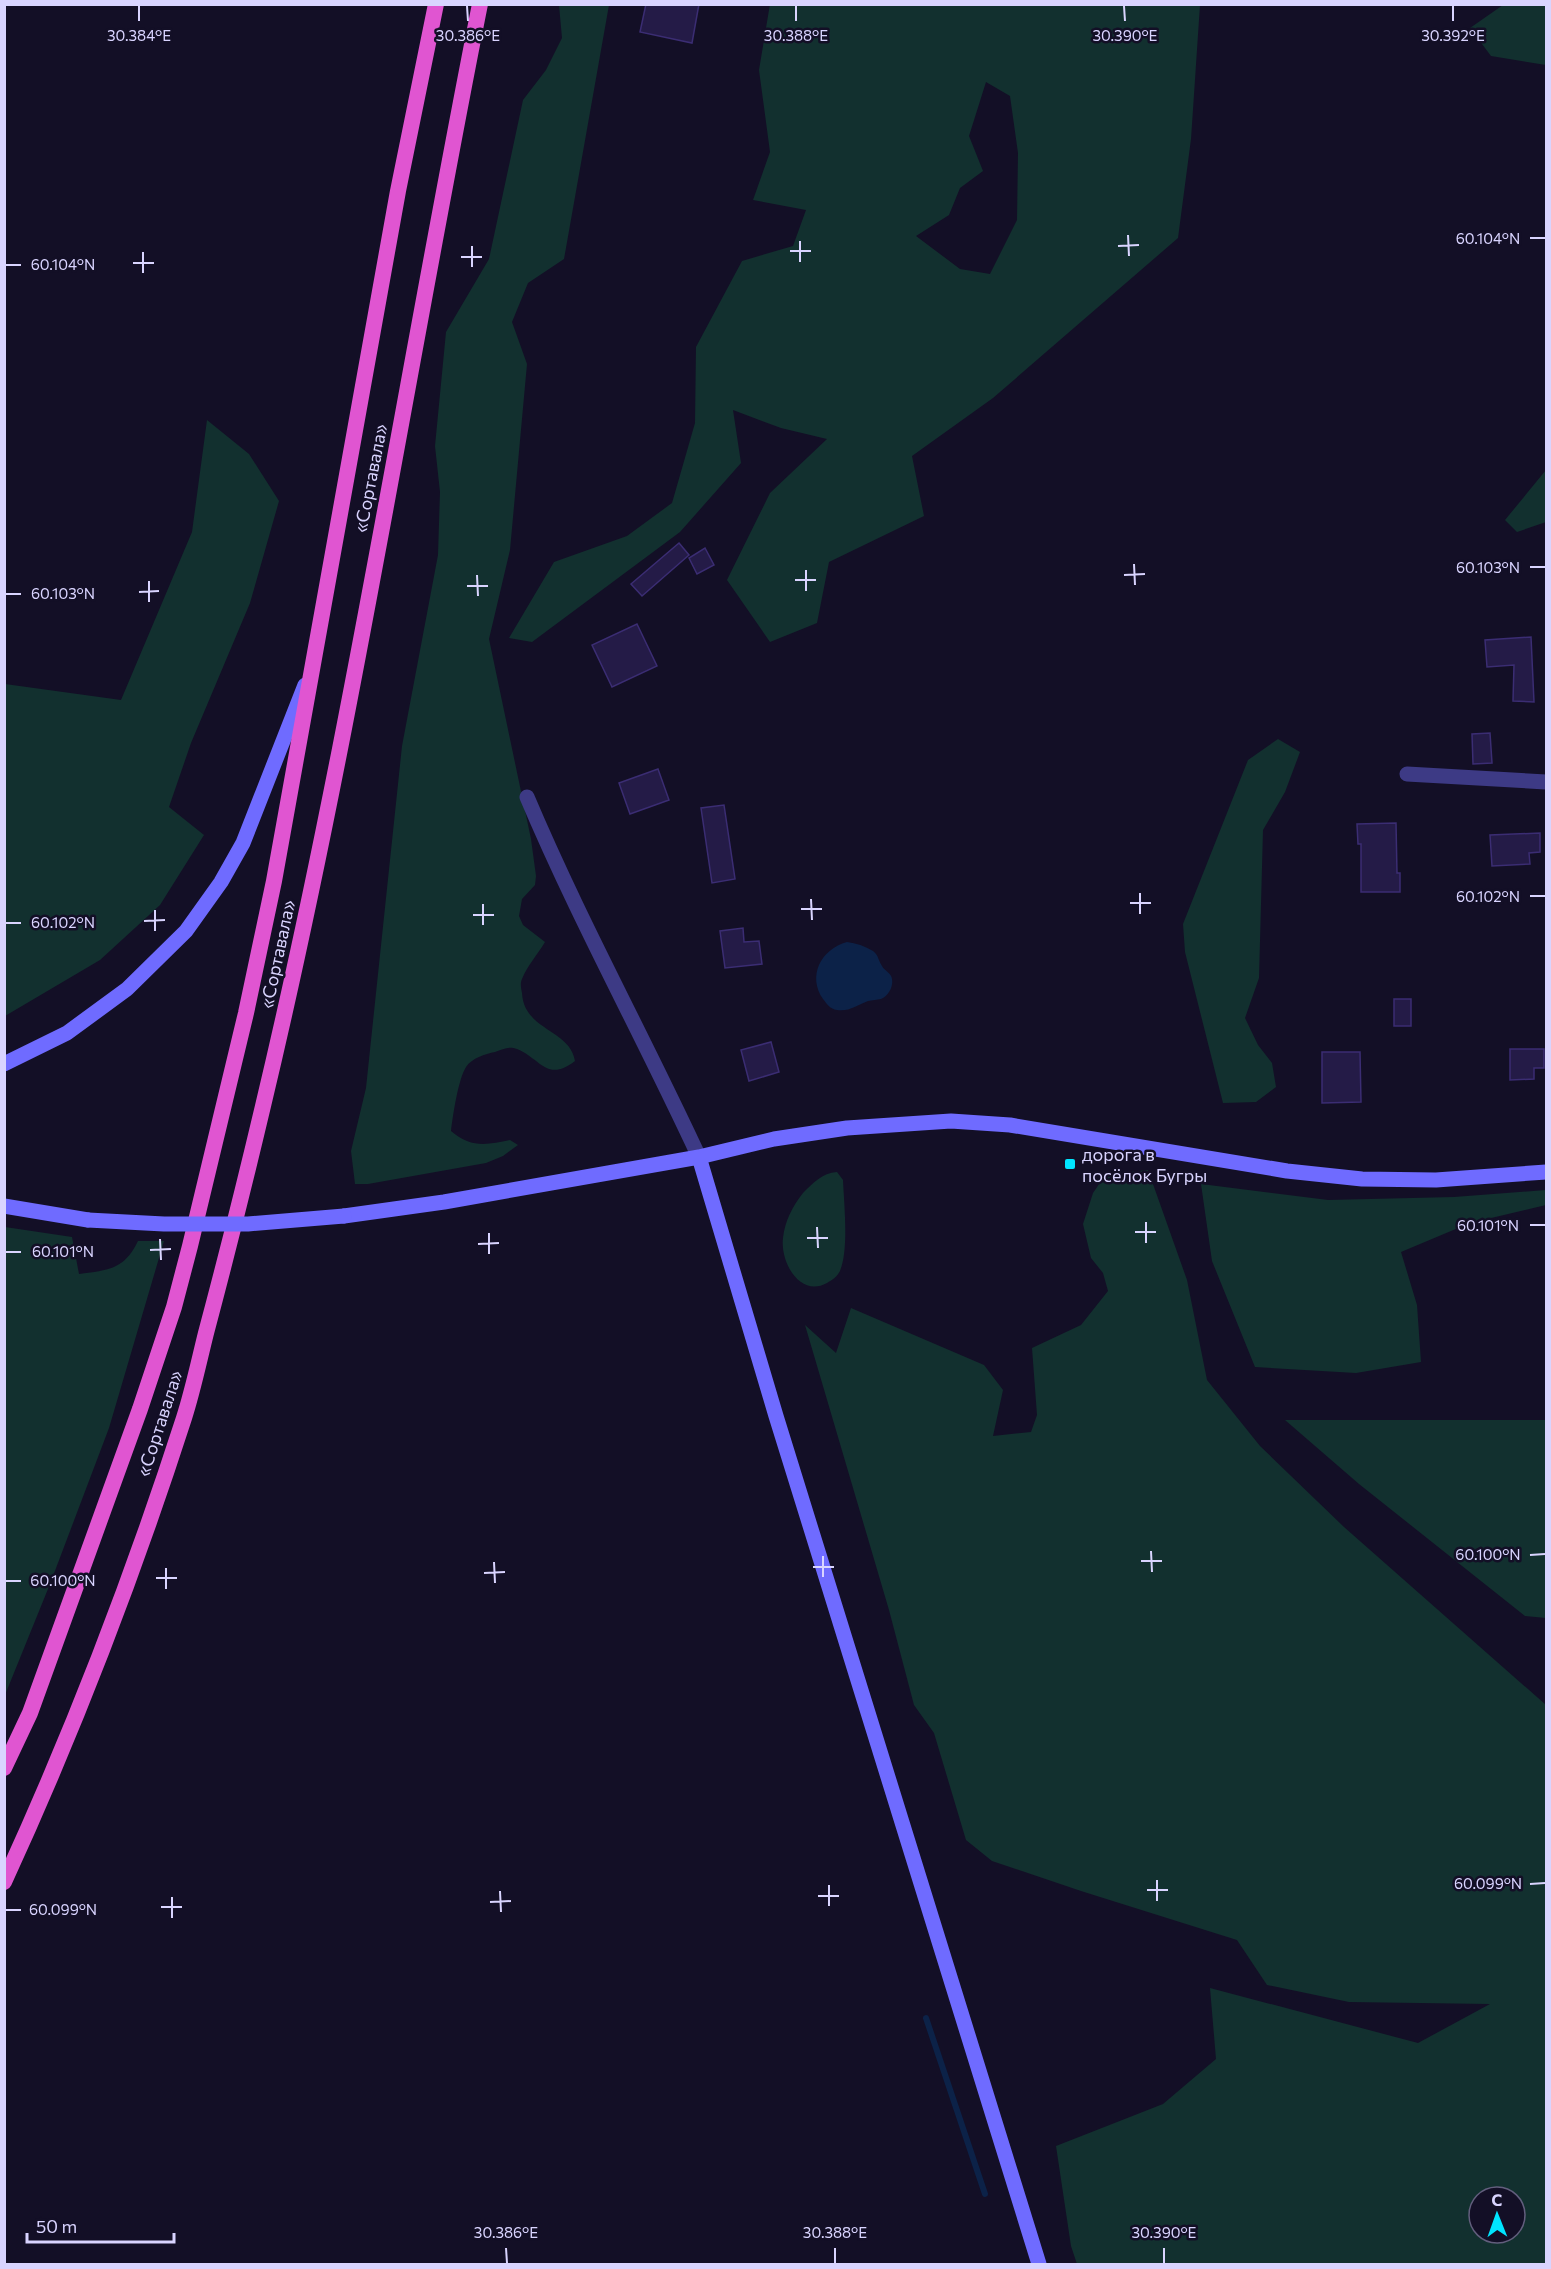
<svg xmlns="http://www.w3.org/2000/svg" width="1551" height="2269" viewBox="0 0 1551 2269" font-family="Commissioner,sans-serif">
<rect width="100%" height="100%" fill="#130f26"/>
<!-- green -->
<path fill="#12302f" fill-rule="evenodd" d="M 770,4 L 1200,5 L 1191,139 L 1178,238 L 993,398 L 912,456 L 924,516 L 829,562 L 817,623 L 770,642 L 727,580 L 770,493 L 827,439 L 781,428 L 733,410 L 741,463 L 680,532 L 532,642 L 509,638 L 554,562 L 627,536 L 672,503 L 695,423 L 696,347 L 742,261 L 793,246 L 806,210 L 753,200 L 770,152 L 759,70 ZM 986,82 L 1010,96 L 1018,153 L 1017,220 L 990,274 L 960,269 L 916,236 L 949,215 L 960,188 L 983,171 L 969,136 Z
M 559,5 L 609,5 L 564,259 L 528,283 L 512,322 L 527,364 L 510,550 L 489,639 L 531,839 L 536,876 L 535,885 L 522,899 L 519,916 L 523,925 L 545,942 C 538,954 527,966 522,979 C 520,983 521,988 522,993 C 524,1031 570,1029 575,1061 C 547,1083 540,1058 517,1049 C 509,1046 503,1049 495,1052 C 485,1054 472,1058 466,1067 C 458,1080 453,1115 451,1131 C 470,1148 487,1145 510,1140 L 518,1145 L 503,1156 L 486,1163 L 368,1184 L 355,1184 L 351,1151 L 366,1088 L 402,746 L 438,555 L 440,492 L 435,446 L 446,332 L 489,259 L 523,100 L 546,70 L 562,38 Z
M 1503,5 L 1546,5 L 1546,65 L 1491,56 L 1470,28 Z
M 207,420 L 249,454 L 279,501 L 250,603 L 191,743 L 169,807 L 204,835 L 160,905 L 100,960 L 5,1016 L 5,684 L 121,700 L 192,532 Z
M 1546,470 L 1546,522 L 1517,532 L 1505,520 Z
M 1278,739 L 1300,752 L 1285,792 L 1263,830 L 1259,978 L 1245,1018 L 1258,1045 L 1272,1063 L 1276,1087 L 1256,1102 L 1223,1103 L 1185,952 L 1183,924 L 1248,760 Z
M 1148,1170 L 1187,1280 L 1207,1380 L 1260,1446 L 1344,1527 L 1546,1705 L 1546,2264 L 1077,2264 L 1071,2246 L 1056,2146 L 1163,2104 L 1216,2059 L 1210,1988 L 1418,2043 L 1490,2004 L 1349,2002 L 1267,1985 L 1237,1940 L 1081,1891 L 992,1861 L 966,1840 L 934,1733 L 914,1705 L 889,1610 L 805,1325 L 836,1353 L 851,1308 L 984,1365 L 1003,1390 L 993,1436 L 1031,1432 L 1037,1415 L 1032,1348 L 1081,1325 L 1108,1291 L 1103,1273 L 1091,1258 L 1083,1224 L 1093,1193 L 1106,1174 ZM 1479,2197 L 1515,2197 L 1515,2233 L 1479,2233 Z
M 837,1172 L 843,1180 C 844,1204 849,1250 840,1271 C 837,1277 832,1280 827,1283 C 800,1298 780,1262 783,1238 C 785,1221 792,1207 803,1193 C 813,1183 822,1173 837,1172 Z
M 1201,1184 L 1328,1200 L 1454,1197 L 1546,1190 L 1546,1205 L 1470,1223 L 1401,1252 L 1417,1305 L 1421,1362 L 1356,1373 L 1255,1367 L 1212,1261 Z
M 5,1227 L 72,1237 L 79,1274 C 108,1270 124,1270 138,1241 L 164,1241 L 109,1428 L 50,1584 L 5,1695 Z
M 1285,1420 L 1546,1420 L 1546,1618 L 1525,1616 L 1359,1484 Z"/>
<!-- water -->
<path fill="#0c2248" d="M 847,942 C 856,943 865,946 873,951 C 879,956 878,960 882,966 C 884,970 889,972 891,976 C 895,984 889,996 881,999 C 877,1000 872,1000 868,1001 C 857,1005 849,1012 837,1010 C 830,1009 827,1004 823,999 C 807,976 821,949 847,942 Z"/>
<g fill="none" stroke-linecap="round" stroke-linejoin="round">
<!-- stream -->
<path stroke="#0c2248" stroke-width="6" d="M 926,2018 L 985,2194"/>
</g>
<!-- building -->
<path fill="#241b47" stroke="#3b2d73" stroke-width="1.5" d="M 646,4 L 699,4 L 692,43 L 640,32 Z
M 679,543 L 689,555 L 642,596 L 631,584 Z
M 705,548 L 714,565 L 697,574 L 689,558 Z
M 637,624 L 657,666 L 612,687 L 592,645 Z
M 1531,637 L 1534,702 L 1513,701 L 1514,665 L 1487,667 L 1485,640 Z
M 1490,733 L 1492,763 L 1473,764 L 1472,734 Z
M 658,769 L 669,800 L 630,814 L 619,783 Z
M 724,805 L 735,879 L 712,883 L 701,808 Z
M 1396,823 L 1397,873 L 1400,873 L 1400,892 L 1361,892 L 1361,844 L 1358,844 L 1357,824 Z
M 1540,833 L 1540,852 L 1529,853 L 1530,864 L 1492,866 L 1490,835 Z
M 743,928 L 744,942 L 759,941 L 762,964 L 725,968 L 720,931 Z
M 1394,999 L 1411,999 L 1411,1026 L 1394,1026 Z
M 771,1042 L 779,1072 L 749,1081 L 741,1050 Z
M 1510,1049 L 1544,1049 L 1544,1068 L 1534,1068 L 1534,1079 L 1510,1080 Z
M 1322,1052 L 1360,1052 L 1361,1102 L 1322,1103 Z"/>
<g fill="none" stroke-linecap="round" stroke-linejoin="round">
<!-- minor -->
<path stroke="#3d3a85" stroke-width="15" d="M 1407,774 L 1546,782
M 527,797 C 579,920 643,1036 699,1157"/>
<!-- secondary -->
<path stroke="#6f6bff" stroke-width="15" d="M 4,1064 L 67,1033 L 127,989 L 186,931 L 221,882 L 243,843 L 305,685
M 699,1157 L 776,1416 L 1039,2264
M 4,1206 L 88,1220
M 344,1216 L 444,1202 L 699,1157 L 774,1139 L 847,1128 L 951,1121 L 1010,1125 L 1287,1171 L 1362,1179 L 1436,1180 L 1546,1172"/>
<!-- trunk -->
<path stroke="#e055d1" stroke-width="16" d="M 4,1768 L 30,1713 L 140,1409 L 174,1307 L 190,1246 L 246,1013 L 274,881 L 398,191 L 436,4
M 4,1882 C 73,1732 133,1576 184,1418 C 193,1390 199,1361 206,1333 C 226,1258 245,1182 263,1106 C 350,742 407,371 480,4"/>
<!-- secondary-bridge -->
<path stroke="#6f6bff" stroke-width="15" d="M 88,1220 L 164,1224 L 248,1224 L 344,1216"/>
</g>
<!-- ticks -->
<path fill="none" stroke="#d9d4ff" stroke-width="2" d="M 139,6 L 139,21M 467,6 L 468,21M 796,6 L 796,21M 1124,6 L 1125,21M 1453,6 L 1453,21M 1128,235 L 1129,256M 1530,238 L 1545,238M 800,241 L 800,262M 472,246 L 472,267M 1118,246 L 1139,245M 790,251 L 811,251M 143,252 L 143,273M 461,257 L 482,257M 133,263 L 154,263M 6,265 L 21,265M 1134,564 L 1135,585M 1530,567 L 1545,567M 806,570 L 806,591M 477,575 L 478,596M 1124,575 L 1145,574M 795,580 L 816,580M 149,581 L 149,602M 467,586 L 488,586M 139,592 L 159,591M 6,594 L 21,594M 1140,893 L 1140,914M 1530,896 L 1545,896M 811,899 L 812,920M 1130,903 L 1151,903M 483,904 L 483,925M 801,909 L 822,909M 155,910 L 155,931M 473,915 L 494,915M 144,921 L 165,920M 6,923 L 21,923M 1146,1222 L 1146,1243M 1530,1225 L 1545,1225M 817,1227 L 818,1248M 1135,1232 L 1156,1232M 489,1233 L 489,1254M 807,1238 L 828,1238M 160,1239 L 161,1260M 478,1244 L 499,1243M 150,1250 L 171,1249M 6,1252 L 21,1252M 1151,1551 L 1152,1572M 1530,1555 L 1545,1554M 823,1556 L 823,1577M 1141,1561 L 1162,1561M 494,1562 L 495,1583M 813,1567 L 834,1567M 166,1568 L 166,1589M 484,1573 L 505,1572M 156,1578 L 177,1578M 6,1581 L 21,1581M 1157,1880 L 1157,1901M 1530,1884 L 1545,1883M 829,1885 L 829,1906M 1147,1890 L 1168,1890M 500,1891 L 501,1912M 818,1896 L 839,1896M 172,1897 L 172,1918M 490,1902 L 511,1901M 161,1907 L 182,1907M 6,1910 L 21,1910M 506,2248 L 507,2263M 835,2248 L 835,2263M 1164,2248 L 1164,2263"/>
<!-- markers -->
<rect fill="#00e5ff" stroke="#130f26" stroke-width="2" x="1064" y="1158" width="12" height="12" rx="3"/>
<g text-anchor="middle" dominant-baseline="central" stroke-width="5" stroke-linejoin="round" paint-order="stroke">
<!-- street labels -->
<g font-size="18" fill="#d9d4ff" stroke="#130f26">
<text transform="translate(370 478) rotate(-79)">«Сортавала»</text>
<text transform="translate(277 954) rotate(-78)">«Сортавала»</text>
<text transform="translate(159 1423) rotate(-72)">«Сортавала»</text>
</g>
<!-- poi labels -->
<g font-size="18" fill="#d9d4ff" stroke="#130f26" text-anchor="start">
<text x="1082" y="1154">дорога в<tspan x="1082" dy="21">посёлок Бугры</tspan></text>
</g>
</g>
<g font-size="15" text-anchor="middle" fill="#d9d4ff" stroke="#130f26" stroke-width="5" stroke-linejoin="round" paint-order="stroke">
<text x="139" y="41">30.384°E</text>
<text x="468" y="41">30.386°E</text>
<text x="796" y="41">30.388°E</text>
<text x="1125" y="41">30.390°E</text>
<text x="1453" y="41">30.392°E</text>
<text x="1488" y="244">60.104°N</text>
<text x="63" y="270">60.104°N</text>
<text x="1488" y="573">60.103°N</text>
<text x="63" y="599">60.103°N</text>
<text x="1488" y="902">60.102°N</text>
<text x="63" y="928">60.102°N</text>
<text x="1488" y="1231">60.101°N</text>
<text x="63" y="1257">60.101°N</text>
<text x="1488" y="1560">60.100°N</text>
<text x="63" y="1586">60.100°N</text>
<text x="1488" y="1889">60.099°N</text>
<text x="63" y="1915">60.099°N</text>
<text x="506" y="2238">30.386°E</text>
<text x="835" y="2238">30.388°E</text>
<text x="1164" y="2238">30.390°E</text>
</g>
<!-- border -->
<rect width="1551" height="2269" fill="none" stroke="#d9d4ff" stroke-width="12"/>
<!-- north arrow -->
<g transform="translate(1497 2215) rotate(359)"><circle r="28" fill="#130f26" stroke="#625e7d" stroke-width="1.5"/>
<path d="M0-4.5L10 22L0 15L-10 22Z" fill="#00e5ff"/>
<text y="-9" font-size="16" font-weight="bold" text-anchor="middle" fill="#d9d4ff">С</text>
</g>
<!-- scale -->
<path d="M27 2233v9h147v-9" fill="none" stroke="#d9d4ff" stroke-width="3"/>
<text x="36" y="2233" font-size="18" fill="#d9d4ff" stroke="#130f26" stroke-width="4.5" paint-order="stroke">50 m</text>
</svg>
